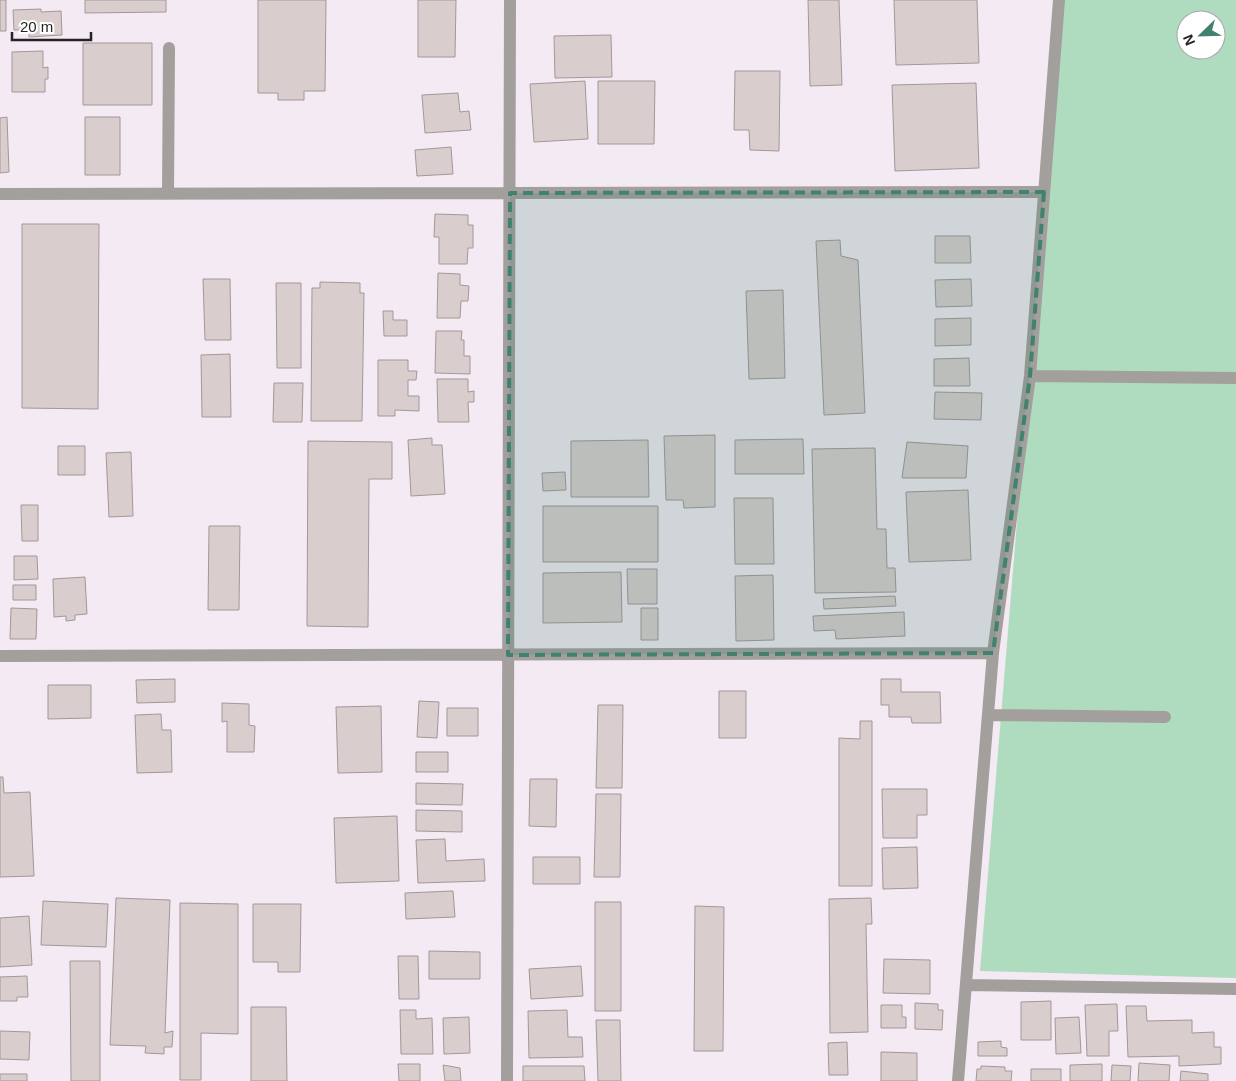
<svg xmlns="http://www.w3.org/2000/svg" width="1236" height="1081" viewBox="0 0 1236 1081" font-family="Arial,sans-serif">
<rect width="100%" height="100%" fill="#f3eaf3"/>
<!-- green -->
<path fill="#afdbbf" fill-rule="evenodd" d="M 1060,0 L 1236,0 L 1236,978 L 980,971 ZM 1186,20 L 1216,20 L 1216,50 L 1186,50 Z"/>
<!-- building -->
<path fill="#dacdcd" stroke="#a39797" d="M 0,0 L 6,0 L 6,31 L 0,31 Z
M 85,0 L 166,0 L 166,12 L 85,13 Z
M 258,0 L 326,0 L 325,91 L 304,91 L 304,100 L 278,100 L 278,93 L 258,93 Z
M 418,0 L 456,0 L 455,57 L 418,57 Z
M 808,0 L 839,0 L 842,85 L 810,86 Z
M 894,0 L 977,0 L 979,63 L 896,65 Z
M 41,9 L 41,12 L 61,11 L 62,35 L 29,37 L 29,30 L 14,30 L 13,10 Z
M 611,35 L 612,77 L 555,78 L 554,36 Z
M 83,43 L 152,43 L 152,105 L 83,105 Z
M 43,51 L 43,68 L 48,67 L 48,79 L 45,79 L 45,92 L 12,92 L 12,52 Z
M 735,71 L 780,71 L 779,151 L 750,150 L 749,130 L 734,130 Z
M 585,81 L 588,139 L 534,142 L 530,84 Z
M 598,81 L 655,81 L 654,144 L 598,144 Z
M 976,83 L 979,168 L 895,171 L 892,85 Z
M 458,93 L 460,112 L 469,111 L 471,130 L 425,133 L 422,95 Z
M 7,117 L 9,172 L 0,173 L 0,118 Z
M 85,117 L 120,117 L 120,175 L 85,175 Z
M 451,147 L 453,174 L 417,176 L 415,150 Z
M 435,214 L 468,215 L 468,225 L 473,225 L 473,248 L 468,248 L 467,264 L 439,264 L 439,237 L 434,237 Z
M 22,224 L 99,224 L 98,409 L 22,408 Z
M 935,236 L 970,236 L 971,263 L 935,263 Z
M 840,240 L 841,256 L 858,260 L 865,413 L 824,415 L 816,241 Z
M 438,273 L 460,274 L 460,285 L 469,286 L 468,301 L 461,301 L 460,318 L 437,318 Z
M 203,279 L 230,279 L 231,340 L 205,340 Z
M 971,279 L 972,306 L 936,307 L 935,280 Z
M 320,282 L 360,283 L 360,293 L 364,293 L 362,421 L 311,421 L 312,288 L 320,288 Z
M 276,283 L 301,283 L 301,368 L 277,368 Z
M 783,290 L 785,378 L 749,379 L 746,291 Z
M 383,311 L 393,311 L 393,320 L 407,320 L 407,336 L 384,336 Z
M 971,318 L 971,345 L 935,346 L 935,319 Z
M 436,331 L 462,331 L 461,340 L 464,340 L 464,356 L 470,356 L 470,374 L 435,373 Z
M 230,354 L 231,417 L 202,417 L 201,355 Z
M 969,358 L 970,386 L 934,386 L 934,359 Z
M 378,360 L 408,360 L 408,371 L 417,371 L 416,380 L 408,380 L 408,396 L 419,396 L 419,411 L 395,410 L 395,416 L 378,416 Z
M 437,379 L 468,379 L 468,392 L 474,391 L 474,402 L 468,402 L 469,422 L 438,422 Z
M 274,383 L 303,383 L 302,422 L 273,422 Z
M 935,392 L 982,393 L 981,420 L 934,419 Z
M 715,435 L 715,507 L 684,508 L 683,500 L 666,500 L 664,436 Z
M 432,438 L 432,445 L 442,445 L 445,494 L 411,496 L 408,440 Z
M 803,439 L 804,474 L 735,474 L 735,440 Z
M 648,440 L 649,497 L 571,497 L 571,441 Z
M 308,441 L 392,442 L 392,479 L 369,479 L 368,627 L 307,626 Z
M 907,442 L 968,446 L 966,478 L 902,478 Z
M 58,446 L 85,446 L 85,475 L 58,475 Z
M 875,448 L 877,529 L 886,529 L 887,568 L 895,568 L 896,592 L 815,593 L 812,449 Z
M 131,452 L 133,516 L 109,517 L 106,453 Z
M 565,472 L 566,490 L 543,491 L 542,473 Z
M 968,490 L 971,560 L 909,562 L 906,492 Z
M 734,498 L 773,498 L 774,564 L 735,564 Z
M 21,505 L 38,505 L 38,541 L 22,541 Z
M 543,506 L 658,506 L 658,562 L 543,562 Z
M 209,526 L 240,526 L 239,610 L 208,610 Z
M 14,556 L 37,556 L 38,579 L 14,580 Z
M 627,569 L 657,569 L 657,604 L 628,604 Z
M 621,572 L 622,622 L 543,623 L 543,573 Z
M 773,575 L 774,640 L 736,641 L 735,576 Z
M 85,577 L 87,614 L 75,615 L 75,620 L 66,621 L 66,616 L 54,617 L 53,579 Z
M 13,585 L 36,585 L 36,600 L 13,600 Z
M 895,596 L 896,606 L 824,609 L 823,599 Z
M 11,608 L 37,609 L 36,639 L 10,639 Z
M 641,608 L 658,608 L 658,640 L 641,640 Z
M 904,612 L 905,636 L 836,639 L 835,630 L 814,631 L 813,616 Z
M 175,679 L 175,702 L 137,703 L 136,680 Z
M 881,679 L 901,679 L 901,692 L 940,692 L 941,723 L 912,723 L 911,717 L 889,717 L 889,705 L 881,705 Z
M 48,685 L 91,685 L 91,718 L 48,719 Z
M 719,691 L 746,691 L 746,738 L 719,738 Z
M 419,701 L 439,702 L 437,738 L 417,737 Z
M 222,703 L 249,704 L 249,725 L 255,726 L 254,752 L 227,752 L 227,721 L 222,722 Z
M 598,705 L 623,705 L 622,788 L 596,788 Z
M 381,706 L 382,772 L 338,773 L 336,707 Z
M 447,708 L 478,708 L 478,736 L 447,736 Z
M 161,714 L 162,730 L 171,730 L 172,772 L 137,773 L 135,715 Z
M 860,721 L 872,721 L 872,886 L 839,886 L 839,738 L 860,739 Z
M 416,752 L 448,752 L 448,772 L 416,772 Z
M 0,777 L 3,777 L 4,793 L 30,792 L 34,876 L 0,877 Z
M 530,779 L 557,779 L 556,827 L 529,826 Z
M 416,783 L 463,784 L 462,805 L 416,804 Z
M 882,789 L 927,789 L 927,815 L 917,815 L 917,838 L 883,838 Z
M 596,794 L 621,794 L 620,877 L 594,877 Z
M 416,810 L 462,811 L 462,832 L 416,831 Z
M 397,816 L 399,881 L 336,883 L 334,818 Z
M 445,839 L 446,861 L 484,859 L 485,881 L 418,883 L 416,840 Z
M 917,847 L 918,888 L 883,889 L 882,848 Z
M 533,857 L 580,857 L 580,884 L 533,884 Z
M 453,891 L 455,917 L 406,919 L 405,893 Z
M 116,898 L 170,900 L 165,1033 L 173,1031 L 172,1047 L 164,1047 L 164,1054 L 145,1053 L 146,1046 L 110,1045 Z
M 871,898 L 872,924 L 866,924 L 868,1032 L 830,1033 L 829,899 Z
M 43,901 L 108,904 L 106,947 L 41,945 Z
M 595,902 L 621,902 L 621,1011 L 595,1011 Z
M 180,903 L 238,904 L 238,1034 L 201,1033 L 201,1080 L 180,1080 Z
M 253,904 L 301,904 L 300,972 L 278,972 L 278,962 L 253,962 Z
M 695,906 L 724,907 L 723,1051 L 694,1051 Z
M 29,916 L 32,965 L 0,967 L 0,918 Z
M 429,951 L 480,952 L 480,979 L 429,979 Z
M 398,956 L 418,956 L 419,999 L 399,999 Z
M 884,959 L 930,960 L 930,994 L 883,993 Z
M 70,961 L 100,961 L 100,1081 L 71,1081 Z
M 581,966 L 583,996 L 531,999 L 529,969 Z
M 27,976 L 28,997 L 17,997 L 17,1001 L 0,1001 L 0,977 Z
M 1051,1001 L 1051,1040 L 1021,1040 L 1021,1002 Z
M 915,1003 L 938,1004 L 938,1010 L 943,1010 L 942,1030 L 915,1029 Z
M 1117,1004 L 1118,1031 L 1109,1031 L 1109,1056 L 1087,1056 L 1085,1005 Z
M 881,1005 L 902,1005 L 902,1017 L 906,1017 L 906,1028 L 881,1028 Z
M 1126,1006 L 1146,1006 L 1147,1021 L 1192,1020 L 1192,1033 L 1214,1032 L 1214,1047 L 1221,1047 L 1221,1064 L 1179,1066 L 1179,1056 L 1128,1057 Z
M 251,1007 L 286,1007 L 287,1081 L 251,1081 Z
M 400,1010 L 416,1010 L 416,1019 L 432,1018 L 433,1054 L 401,1054 Z
M 567,1010 L 568,1037 L 582,1037 L 583,1057 L 529,1058 L 528,1011 Z
M 469,1017 L 470,1053 L 444,1054 L 443,1018 Z
M 1079,1017 L 1081,1053 L 1056,1054 L 1055,1018 Z
M 596,1020 L 620,1020 L 621,1081 L 598,1081 Z
M 0,1031 L 30,1032 L 29,1060 L 0,1059 Z
M 1001,1041 L 1001,1047 L 1007,1048 L 1007,1056 L 978,1056 L 978,1042 Z
M 847,1042 L 848,1075 L 829,1075 L 828,1043 Z
M 881,1052 L 917,1053 L 917,1081 L 881,1081 Z
M 1139,1063 L 1170,1065 L 1169,1081 L 1138,1081 Z
M 398,1064 L 420,1064 L 420,1081 L 399,1081 Z
M 1102,1064 L 1102,1081 L 1070,1081 L 1070,1065 Z
M 443,1065 L 460,1068 L 461,1081 L 445,1081 Z
M 1112,1065 L 1131,1066 L 1130,1081 L 1111,1081 Z
M 523,1066 L 584,1066 L 585,1081 L 523,1081 Z
M 981,1066 L 1005,1067 L 1005,1071 L 1012,1071 L 1011,1081 L 976,1081 L 977,1069 L 981,1069 Z
M 1031,1069 L 1061,1069 L 1061,1081 L 1031,1081 Z
M 1181,1071 L 1208,1074 L 1208,1081 L 1180,1081 Z
M 0,1074 L 27,1074 L 27,1081 L 0,1081 Z"/>
<g fill="none" stroke-linecap="round" stroke-linejoin="round">
<!-- street -->
<path stroke="#a39f9c" stroke-width="12" d="M 0,194 L 1044,192
M 168,194 L 169,48
M 1030,376 L 1236,378
M 0,656 L 993,653
M 988,715 L 1165,717
M 966,985 L 1236,989
M 507,1081 L 510,0
M 958,1081 L 993,653 L 1030,376 L 1059,0"/>
</g>
<!-- marked area -->
<path fill="#408170" fill-opacity="0.2" stroke="#408170" stroke-width="4" stroke-dasharray="10 6" stroke-linejoin="round" d="M 1044,192 L 1030,376 L 993,653 L 508,655 L 510,193 Z"/>
<!-- north arrow -->
<g transform="translate(1201 35) rotate(247)"><circle r="24" fill="#ffffff" stroke="#a8a7a8"/>
<path d="M0-4L9 19L0 12L-9 19Z" fill="#408170"/>
<text y="-8" font-size="14" font-weight="bold" text-anchor="middle" fill="#262326">N</text>
</g>
<!-- scale -->
<path d="M12 32v8h79v-8" fill="none" stroke="#262326" stroke-width="2.5"/>
<text x="20" y="32" font-size="15" fill="#262326" stroke="#ffffff" stroke-width="4" paint-order="stroke">20 m</text>
</svg>
